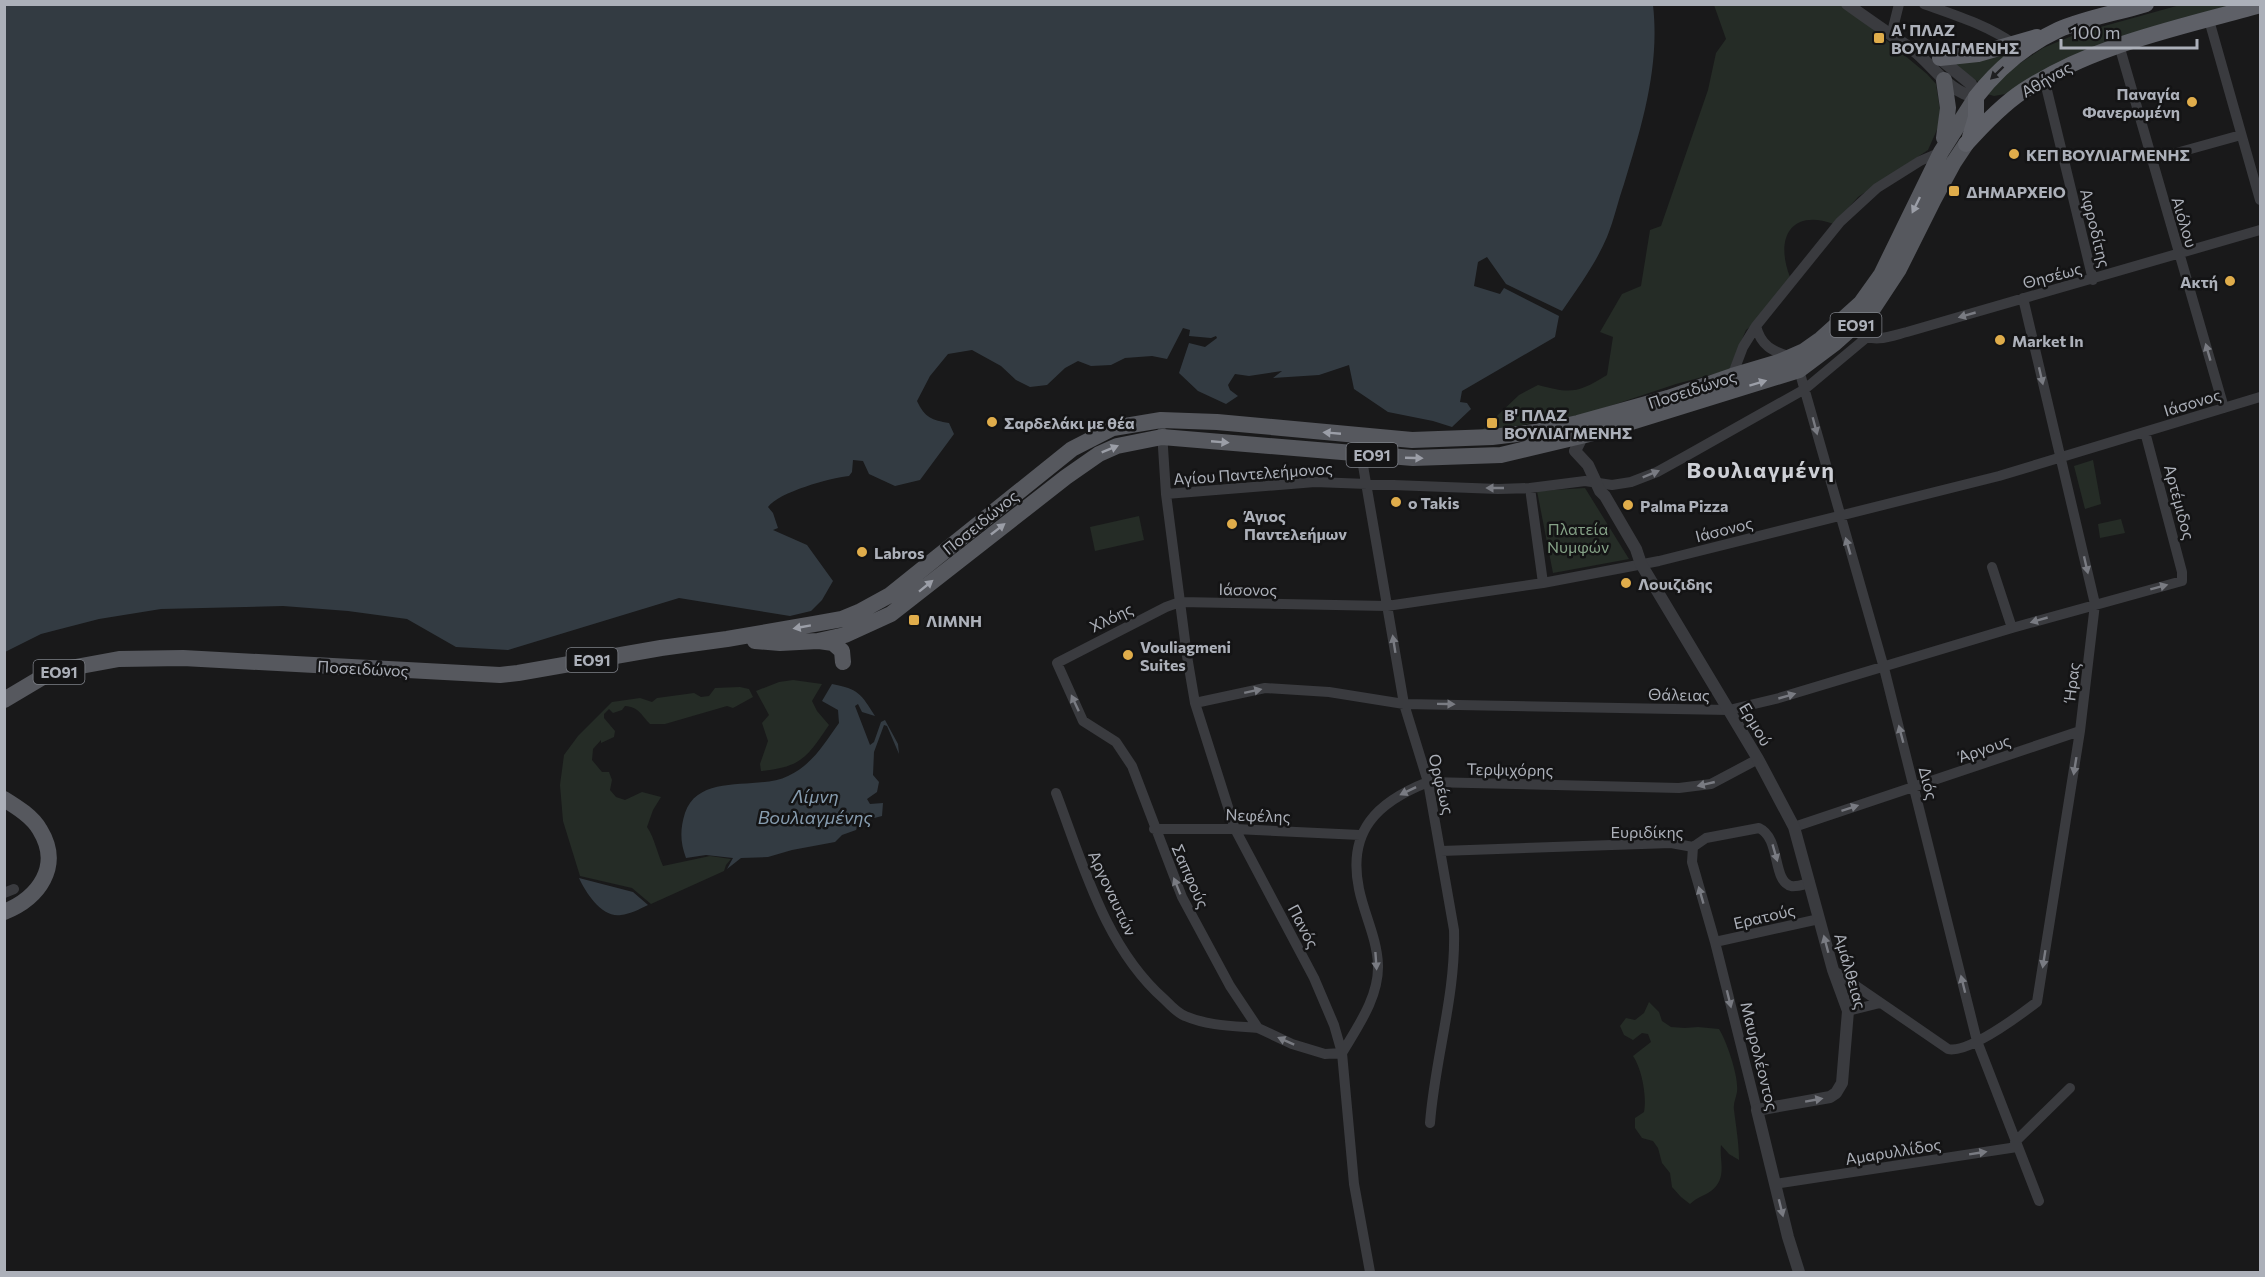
<svg xmlns="http://www.w3.org/2000/svg" width="2265" height="1277" viewBox="0 0 2265 1277" font-family="Commissioner,sans-serif">
<rect width="100%" height="100%" fill="#19191a"/>
<!-- green -->
<path fill="#252c26" d="M 1714,5 L 1844,5 L 1927,74 L 1936,84 L 1940,110 L 1939,125 L 1928,150 L 1858,197 L 1834,224 C 1790,208 1775,239 1790,277 L 1763,317 L 1746,330 L 1729,370 L 1676,384 L 1586,414 L 1480,432 L 1519,395 L 1538,385 C 1571,394 1578,393 1607,375 L 1613,337 L 1600,332 L 1622,294 L 1641,286 L 1650,230 L 1661,226 L 1708,90 L 1716,53 L 1726,39 Z
M 2180,5 L 2243,5 L 2005,94 L 1994,96 L 1987,94 L 2002,75 L 2043,48 L 2079,33 Z
M 2006,51 L 2008,57 L 1980,83 L 1948,61 Z
M 2093,460 L 2101,504 L 2085,509 L 2074,466 Z
M 1585,488 L 1629,559 L 1553,573 L 1537,491 Z
M 1139,516 L 1144,540 L 1095,551 L 1090,527 Z
M 2121,519 L 2125,533 L 2100,538 L 2098,524 Z
M 793,680 L 822,684 L 812,701 L 817,711 L 829,725 C 807,757 802,767 761,771 L 760,764 L 768,741 L 762,723 L 769,715 L 756,691 L 779,682 Z
M 740,687 L 749,689 L 753,697 L 733,708 L 727,706 L 665,724 L 650,724 C 641,715 639,707 625,706 L 622,710 L 613,713 L 609,709 L 604,714 L 604,718 L 615,731 L 614,737 L 601,743 L 601,740 L 593,749 L 592,760 L 602,772 L 609,772 L 612,780 L 610,790 L 616,797 L 625,800 L 642,792 L 661,797 L 653,810 L 647,827 C 655,839 657,853 663,866 L 710,856 L 731,859 L 726,865 L 724,871 L 651,904 L 632,888 L 580,876 L 563,821 L 560,785 L 564,755 L 578,736 L 612,702 L 640,698 L 652,702 L 657,698 L 694,693 L 701,697 L 709,696 L 715,688 Z
M 1649,1002 L 1659,1012 L 1662,1021 L 1671,1027 L 1685,1028 L 1698,1027 L 1719,1029 C 1727,1042 1739,1077 1737,1092 C 1736,1098 1733,1103 1734,1110 C 1736,1127 1739,1143 1739,1160 L 1729,1154 L 1721,1145 C 1719,1161 1728,1178 1711,1191 C 1704,1196 1697,1197 1690,1204 L 1681,1197 L 1672,1187 L 1670,1173 L 1662,1163 L 1658,1148 L 1653,1141 L 1642,1138 L 1635,1128 L 1635,1118 L 1644,1112 C 1647,1097 1642,1069 1633,1056 L 1651,1042 L 1648,1034 L 1642,1033 L 1633,1040 L 1624,1035 L 1620,1026 L 1626,1018 L 1635,1020 L 1644,1013 Z"/>
<!-- water -->
<path fill="#333b42" d="M 1653,5 C 1660,67 1642,125 1624,184 C 1618,201 1614,220 1607,237 C 1596,263 1578,288 1562,311 L 1506,284 L 1487,257 L 1478,262 L 1474,286 L 1500,294 L 1504,288 L 1559,316 L 1555,337 L 1462,391 L 1460,402 L 1467,403 L 1471,409 L 1452,427 L 1433,421 L 1388,412 L 1354,389 L 1349,365 L 1319,375 L 1273,378 L 1282,371 L 1249,376 L 1235,374 L 1228,385 L 1230,390 L 1238,396 L 1226,404 L 1198,391 L 1179,373 L 1189,343 L 1205,347 L 1217,338 L 1216,336 L 1211,338 L 1189,336 L 1190,330 L 1183,328 L 1167,359 L 1152,356 L 1125,358 L 1111,365 L 1091,366 L 1078,361 L 1065,368 L 1047,385 L 1030,387 L 1016,380 L 1001,366 L 972,350 L 948,354 L 930,376 L 917,401 C 925,418 932,420 949,423 L 954,434 L 920,480 L 895,486 L 869,474 L 863,461 L 853,460 L 852,472 L 849,476 C 830,478 779,492 768,507 L 773,513 L 778,528 L 773,530 L 807,545 L 833,581 L 822,600 L 811,611 L 790,616 L 679,598 L 508,650 L 456,647 L 407,619 L 348,611 L 283,606 L 161,609 L 99,619 L 41,634 L 5,652 L 5,5 Z
M 832,684 C 859,689 861,694 875,716 L 862,712 L 858,704 L 855,706 L 870,745 L 874,742 L 881,722 L 885,720 L 898,744 L 899,754 L 887,726 L 884,725 L 874,752 L 873,775 L 879,782 L 877,792 L 867,799 L 870,804 L 883,803 L 882,816 L 859,822 L 856,830 L 842,835 L 835,842 L 792,850 L 768,857 L 741,858 L 727,869 L 733,858 L 706,855 L 686,858 C 680,842 680,829 685,813 C 699,772 758,791 788,776 C 812,765 824,744 839,723 L 838,710 L 822,701 Z
M 579,878 L 633,892 L 648,905 C 640,909 630,914 621,915 C 602,918 586,893 579,878 Z"/>
<g fill="none" stroke-linecap="round" stroke-linejoin="round">
<!-- minor -->
<path stroke="#3a3b3f" stroke-width="10" d="M 1924,4 C 1955,15 1987,25 2014,44
M 2209,20 L 2260,200
M 1891,36 L 1899,4
M 2119,45 L 2224,408
M 2044,78 L 2093,280
M 2151,160 L 2241,135
M 1756,326 C 1761,346 1772,351 1791,357
M 1860,334 C 1875,343 1891,336 1907,332 L 2260,230
M 1799,370 L 1884,668 L 1977,1041 L 2039,1201
M 1732,376 L 1743,347 L 1756,326 L 1840,222 L 1877,188 L 1920,161 L 1941,152
M 1162,432 L 1166,494 L 1187,656 L 1195,703 L 1235,829 L 1314,978 L 1334,1025 L 1342,1053 L 1354,1184 L 1370,1272
M 1361,454 L 1404,704 L 1428,782 L 1454,930 C 1456,995 1435,1058 1430,1123
M 1530,488 L 1543,583
M 1166,494 L 1315,482 L 1498,489 L 1530,488 L 1585,481 L 1612,485 L 1631,482 L 1657,472 L 1686,456 L 1805,389 L 1866,338
M 1992,567 L 2012,628
M 1195,703 L 1265,688 L 1329,692 L 1404,704 L 1729,710 L 1779,698 L 2012,628 L 2182,581 L 2182,572 L 2145,432
M 1758,759 L 1711,784 L 1679,788 L 1428,782 C 1377,802 1347,831 1359,889 C 1364,914 1377,938 1378,965 C 1379,997 1358,1026 1342,1053 L 1325,1054 L 1292,1044 L 1258,1028 L 1230,986 L 1182,897 L 1132,766 L 1116,742 L 1083,721 L 1057,663 L 1166,607 L 1180,602 L 1387,606 L 1543,583 L 1659,561 L 1999,476 L 2260,397
M 1056,793 C 1083,864 1105,947 1164,999 C 1170,1005 1177,1013 1185,1016 C 1208,1026 1234,1026 1258,1028
M 1794,827 L 2080,731
M 1154,829 L 1235,829 L 1360,835
M 1693,847 L 1692,862 L 1715,942 L 1757,1110
M 1693,847 L 1706,838 L 1759,828 C 1781,838 1772,881 1791,886 C 1797,887 1805,884 1810,883
M 1441,851 L 1671,843 L 1693,847
M 4,893 L 14,889
M 1715,942 L 1819,919
M 1833,970 L 1948,1049 C 1968,1054 2020,1015 2037,1002 L 2080,731 L 2095,604 L 2023,298
M 1848,1011 L 1880,1003
M 2015,1142 L 2070,1088
M 1775,1184 L 2017,1147"/>
<!-- tertiary -->
<path stroke="#3a3b3f" stroke-width="12" d="M 1847,4 C 1869,20 1891,35 1913,50 C 1933,65 1949,93 1976,97
M 1938,57 L 1971,84 L 1976,97
M 1582,437 L 1575,451 L 1588,465 L 1600,491 L 1605,496 L 1636,549 L 1641,564 L 1758,759 L 1794,827 L 1833,970 L 1848,1011 L 1842,1083 L 1836,1093 L 1830,1097 L 1757,1110 L 1788,1237 L 1799,1272"/>
<!-- primary -->
<path stroke="#56585e" stroke-width="16" d="M 1944,138 L 1948,108 L 1944,80
M 755,641 L 780,643 L 818,641 L 845,635 L 891,614 L 1066,477 L 1099,454 L 1117,446 L 1162,437 L 1413,458 L 1501,455 L 1602,431 L 1799,370 L 1835,343 L 1872,310 L 1899,269 L 1934,199 L 1954,162 L 1966,144
M 819,641 L 833,643 L 842,651 L 843,662
M 4,700 L 41,678 L 70,668 L 119,659 L 183,658 L 500,675 L 518,673 L 661,648 L 727,639 L 814,624 L 842,619 L 859,612 L 890,595 L 1072,449 L 1113,428 L 1161,420 L 1217,422 L 1412,440 L 1492,437 L 1535,432 L 1578,423 L 1668,398 L 1732,376 L 1779,362 L 1804,351 L 1821,339 L 1861,303 L 1881,275 L 1941,152 L 1976,97
M 4,799 C 17,807 33,817 40,830 C 62,866 39,898 4,912"/>
<!-- trunk -->
<path stroke="#5e6067" stroke-width="16" d="M 1940,58 L 1978,54 L 2037,37
M 1976,97 C 1997,70 2026,45 2058,30 C 2085,18 2117,13 2146,4
M 1970,137 L 1976,117 L 1976,97
M 1966,144 C 1983,125 2002,105 2023,91 C 2094,44 2180,28 2260,5"/>
</g>
<!-- one-way arrows -->
<defs><path id="oneway-solid" d="M-6-.8H1V-3.2L6.5 0L1 3.2V.8H-6Z" transform="scale(1.5)"/></defs>
<use fill="#1f1f21" href="#oneway-solid" transform="translate(1997 73) rotate(136)"/>
<g fill="#9b9ea7">
<use href="#oneway-solid" transform="translate(1916 205) rotate(116)"/>
<use href="#oneway-solid" transform="translate(1758 383) rotate(-17)"/>
<use href="#oneway-solid" transform="translate(1332 433) rotate(-175)"/>
<use href="#oneway-solid" transform="translate(1220 442) rotate(5)"/>
<use href="#oneway-solid" transform="translate(1110 449) rotate(-22)"/>
<use href="#oneway-solid" transform="translate(1414 458) rotate(2)"/>
<use href="#oneway-solid" transform="translate(998 529) rotate(-38)"/>
<use href="#oneway-solid" transform="translate(926 586) rotate(-39)"/>
<use href="#oneway-solid" transform="translate(802 627) rotate(170)"/>
</g>
<g fill="#797b82">
<use href="#oneway-solid" transform="translate(1967 315) rotate(164)"/>
<use href="#oneway-solid" transform="translate(2208 352) rotate(-106)"/>
<use href="#oneway-solid" transform="translate(2041 376) rotate(77)"/>
<use href="#oneway-solid" transform="translate(1815 426) rotate(75)"/>
<use href="#oneway-solid" transform="translate(1651 474) rotate(-22)"/>
<use href="#oneway-solid" transform="translate(1495 488) rotate(180)"/>
<use href="#oneway-solid" transform="translate(1848 546) rotate(-106)"/>
<use href="#oneway-solid" transform="translate(2086 565) rotate(77)"/>
<use href="#oneway-solid" transform="translate(2159 587) rotate(-15)"/>
<use href="#oneway-solid" transform="translate(2039 620) rotate(164)"/>
<use href="#oneway-solid" transform="translate(1394 644) rotate(-99)"/>
<use href="#oneway-solid" transform="translate(1253 691) rotate(-12)"/>
<use href="#oneway-solid" transform="translate(1787 696) rotate(-16)"/>
<use href="#oneway-solid" transform="translate(1075 703) rotate(-115)"/>
<use href="#oneway-solid" transform="translate(1446 704) rotate(1)"/>
<use href="#oneway-solid" transform="translate(1901 734) rotate(-105)"/>
<use href="#oneway-solid" transform="translate(2075 766) rotate(99)"/>
<use href="#oneway-solid" transform="translate(1706 784) rotate(167)"/>
<use href="#oneway-solid" transform="translate(1408 791) rotate(154)"/>
<use href="#oneway-solid" transform="translate(1850 808) rotate(-18)"/>
<use href="#oneway-solid" transform="translate(1775 853) rotate(74)"/>
<use href="#oneway-solid" transform="translate(1177 886) rotate(-112)"/>
<use href="#oneway-solid" transform="translate(1701 895) rotate(-106)"/>
<use href="#oneway-solid" transform="translate(1826 944) rotate(-105)"/>
<use href="#oneway-solid" transform="translate(2044 959) rotate(99)"/>
<use href="#oneway-solid" transform="translate(1376 961) rotate(86)"/>
<use href="#oneway-solid" transform="translate(1963 984) rotate(-104)"/>
<use href="#oneway-solid" transform="translate(1729 999) rotate(76)"/>
<use href="#oneway-solid" transform="translate(1286 1041) rotate(-156)"/>
<use href="#oneway-solid" transform="translate(1814 1100) rotate(-10)"/>
<use href="#oneway-solid" transform="translate(1978 1153) rotate(-9)"/>
<use href="#oneway-solid" transform="translate(1781 1208) rotate(76)"/>
</g>
<!-- markers -->
<g fill="#e0ad4b" stroke="#141415" stroke-width="2">
<rect x="1873" y="32" width="12" height="12" rx="3"/>
<circle cx="2192" cy="102" r="6"/>
<circle cx="2014" cy="154" r="6"/>
<rect x="1948" y="185" width="12" height="12" rx="3"/>
<circle cx="2230" cy="281" r="6"/>
<circle cx="2000" cy="340" r="6"/>
<circle cx="992" cy="422" r="6"/>
<rect x="1486" y="417" width="12" height="12" rx="3"/>
<circle cx="1396" cy="502" r="6"/>
<circle cx="1628" cy="505" r="6"/>
<circle cx="1232" cy="524" r="6"/>
<circle cx="862" cy="552" r="6"/>
<circle cx="1626" cy="583" r="6"/>
<rect x="908" y="614" width="12" height="12" rx="3"/>
<circle cx="1128" cy="655" r="6"/>
</g>
<g text-anchor="middle" dominant-baseline="central" stroke-width="5" stroke-linejoin="round" paint-order="stroke">
<!-- shield labels -->
<g fill="#141415" stroke="#7e8188" stroke-width="1.5">
<rect x="1830.5" y="313" width="51" height="24" rx="4.5"/>
<rect x="1346.5" y="443" width="51" height="24" rx="4.5"/>
<rect x="566.5" y="648" width="51" height="24" rx="4.5"/>
<rect x="33.5" y="660" width="51" height="24" rx="4.5"/>
</g>
<g font-size="15" font-weight="bold" fill="#acb0b9">
<text x="1856" y="325">ΕΟ91</text>
<text x="1372" y="455">ΕΟ91</text>
<text x="592" y="660">ΕΟ91</text>
<text x="59" y="672">ΕΟ91</text>
</g>
<!-- poi labels -->
<g font-size="16" font-weight="bold" fill="#acb0b9" stroke="#141415" text-anchor="start">
<text x="1891" y="29">Α' ΠΛΑΖ<tspan x="1891" dy="18">ΒΟΥΛΙΑΓΜΕΝΗΣ</tspan></text>
<text x="2180" y="93" text-anchor="end">Παναγία<tspan x="2180" dy="18">Φανερωμένη</tspan></text>
<text x="2026" y="154">ΚΕΠ ΒΟΥΛΙΑΓΜΕΝΗΣ</text>
<text x="1966" y="191">ΔΗΜΑΡΧΕΙΟ</text>
<text x="2218" y="281" text-anchor="end">Ακτή</text>
<text x="2012" y="340">Market In</text>
<text x="1504" y="414">Β' ΠΛΑΖ<tspan x="1504" dy="18">ΒΟΥΛΙΑΓΜΕΝΗΣ</tspan></text>
<text x="1004" y="422">Σαρδελάκι με θέα</text>
<text x="1408" y="502">o Takis</text>
<text x="1640" y="505">Palma Pizza</text>
<text x="1244" y="515">Άγιος<tspan x="1244" dy="18">Παντελεήμων</tspan></text>
<text x="874" y="552">Labros</text>
<text x="1638" y="583">Λουιζιδης</text>
<text x="926" y="620">ΛΙΜΝΗ</text>
<text x="1140" y="646">Vouliagmeni<tspan x="1140" dy="18">Suites</tspan></text>
</g>
<!-- street labels -->
<g font-size="16" fill="#acb0b9" stroke="#141415">
<text transform="translate(2046 79) rotate(-30)">Αθήνας</text>
<text transform="translate(2185 222) rotate(73)">Αιόλου</text>
<text transform="translate(2096 228) rotate(76)">Αφροδίτης</text>
<text transform="translate(2052 275) rotate(-15)">Θησέως</text>
<text transform="translate(1692 389) rotate(-18)">Ποσειδώνος</text>
<text transform="translate(2192 402) rotate(-17)">Ιάσονος</text>
<text transform="translate(1253 473) rotate(-4)">Αγίου Παντελεήμονος</text>
<text transform="translate(2180 502) rotate(75)">Αρτέμιδος</text>
<text transform="translate(980 522) rotate(-39)">Ποσειδώνος</text>
<text transform="translate(1724 529) rotate(-14)">Ιάσονος</text>
<text transform="translate(1248 589) rotate(1)">Ιάσονος</text>
<text transform="translate(1111 617) rotate(-26)">Χλόης</text>
<text transform="translate(363 668) rotate(3)">Ποσειδώνος</text>
<text transform="translate(2071 682) rotate(-83)">Ήρας</text>
<text transform="translate(1679 694) rotate(1)">Θάλειας</text>
<text transform="translate(1756 724) rotate(59)">Ερμού</text>
<text transform="translate(1984 748) rotate(-19)">Άργους</text>
<text transform="translate(1510 769) rotate(1)">Τερψιχόρης</text>
<text transform="translate(1929 783) rotate(76)">Διός</text>
<text transform="translate(1442 784) rotate(76)">Ορφέως</text>
<text transform="translate(1258 815) rotate(2)">Νεφέλης</text>
<text x="1647" y="831">Ευριδίκης</text>
<text transform="translate(1191 876) rotate(66)">Σαπφούς</text>
<text transform="translate(1113 893) rotate(65)">Αργοναυτών</text>
<text transform="translate(1764 916) rotate(-13)">Ερατούς</text>
<text transform="translate(1304 926) rotate(62)">Πανός</text>
<text transform="translate(1851 971) rotate(74)">Αμάλθειας</text>
<text transform="translate(1760 1056) rotate(76)">Μαυρολέοντος</text>
<text transform="translate(1893 1151) rotate(-9)">Αμαρυλλίδος</text>
</g>
<!-- park labels -->
<g font-size="16" fill="#85a287" stroke="#141415">
<text x="1578" y="528">Πλατεία<tspan x="1578" dy="18">Νυμφών</tspan></text>
</g>
<!-- water labels -->
<g font-size="18" font-style="italic" fill="#879db0" stroke="#141415">
<text x="815" y="796">Λίμνη<tspan x="815" dy="21">Βουλιαγμένης</tspan></text>
</g>
<!-- district labels -->
<g font-size="22" font-weight="bold" letter-spacing="1.5" fill="#cdcfd5" stroke="#141415">
<text x="1761" y="469">Βουλιαγμένη</text>
</g>
</g>
<!-- border -->
<rect width="2265" height="1277" fill="none" stroke="#acb0b9" stroke-width="12"/>
<!-- scale -->
<path d="M2061 39v9h136v-9" fill="none" stroke="#acb0b9" stroke-width="3"/>
<text x="2070" y="39" font-size="18" fill="#acb0b9" stroke="#141415" stroke-width="4.5" paint-order="stroke">100 m</text>
</svg>
